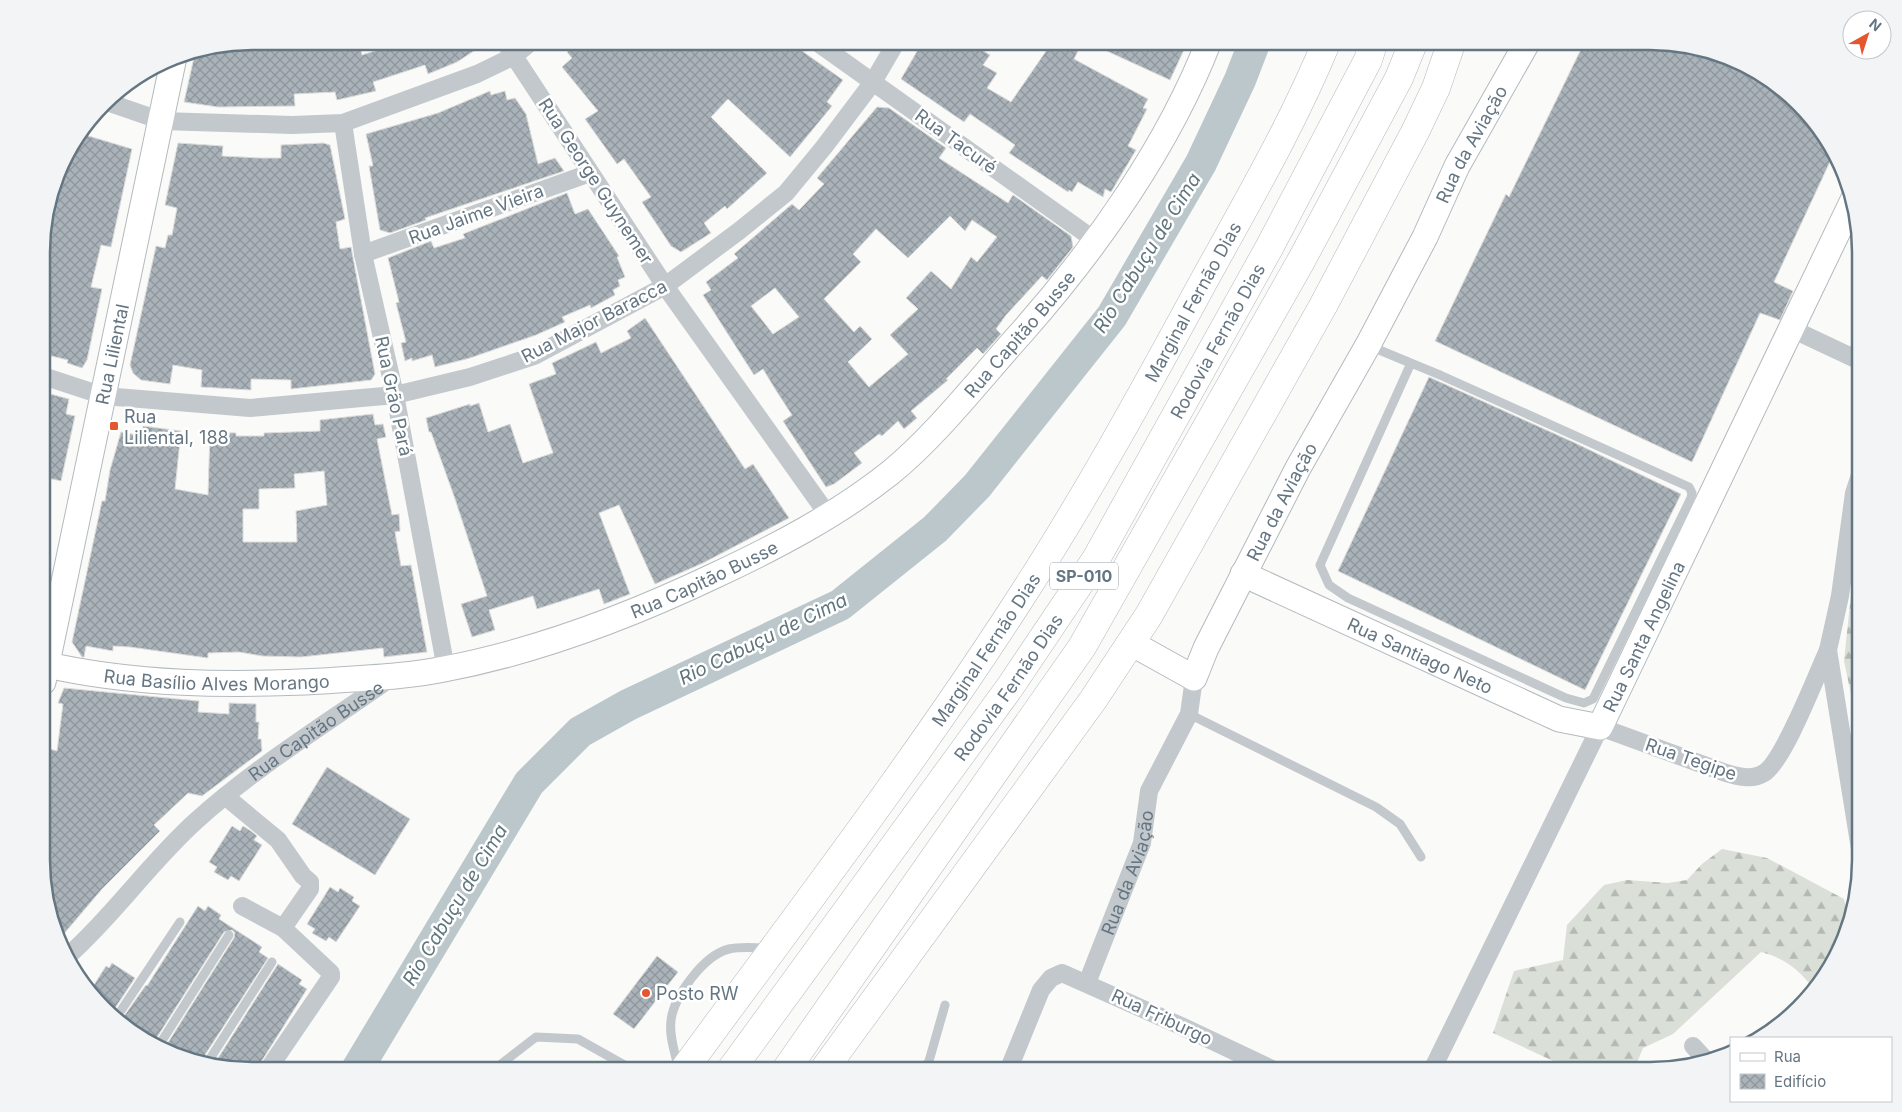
<svg xmlns="http://www.w3.org/2000/svg" width="1902" height="1112" viewBox="0 0 1902 1112" font-family="Inter,sans-serif">
<defs>
<pattern id="forest-firs" width="22" height="20" patternUnits="userSpaceOnUse" patternTransform="scale(1.25)"><rect width="22" height="20" fill="#dadfd7"/><path d="M5 1l3.5 6h-7zM16 11l3.5 6h-7z" fill="#b4b9b4"/></pattern>
<pattern id="building-cross-hatch" width="8" height="8" patternUnits="userSpaceOnUse" patternTransform="scale(1.25)"><rect width="8" height="8" fill="#aab3b9"/><path d="M0 0l8 8M0 8l8-8" fill="none" stroke="#8e969c"/></pattern>
</defs>
<rect width="100%" height="100%" fill="#fafaf8"/>
<!-- forest -->
<path fill="url(#forest-firs)" d="M 1860,509 L 1860,737 L 1844,661 Z
M 1722,849 L 1767,858 L 1844,899 L 1848,915 L 1832,965 L 1814,989 C 1799,970 1785,958 1761,952 L 1673,1034 L 1643,1048 L 1634,1070 L 1598,1070 L 1596,1068 L 1562,1065 L 1493,1033 L 1514,971 L 1563,960 L 1567,925 L 1604,885 L 1627,880 L 1668,883 L 1687,880 L 1702,864 Z"/>
<g fill="none" stroke-linecap="round" stroke-linejoin="round">
<!-- river -->
<path stroke="#bbc7cb" stroke-width="32" d="M 356,1071 L 529,783 L 580,732 L 628,705 L 840,605 L 935,529 L 977,486 L 1112,316 L 1201,163 L 1240,80 L 1255,41"/>
</g>
<!-- building -->
<path fill="url(#building-cross-hatch)" stroke="#dcdcda" fill-rule="evenodd" d="M 252,41 L 359,41 L 362,55 L 390,46 L 388,41 L 489,41 L 457,62 L 428,74 L 425,65 L 373,82 L 376,91 L 337,100 L 335,92 L 294,94 L 295,106 L 218,107 L 184,102 L 195,53 Z
M 581,41 L 788,41 L 843,80 L 827,102 L 832,106 L 790,157 L 728,99 L 711,117 L 767,173 L 727,209 L 725,206 L 704,223 L 711,233 L 681,252 L 671,246 L 642,202 L 651,197 L 624,159 L 617,164 L 585,119 L 598,111 L 562,67 L 572,58 L 567,52 Z
M 923,41 L 983,41 L 980,49 L 990,55 L 983,65 L 997,73 L 987,88 L 1011,102 L 1053,41 L 1083,41 L 1074,59 L 1148,99 L 1143,108 L 1147,109 L 1128,146 L 1136,150 L 1111,192 L 1105,189 L 1103,197 L 1078,182 L 1072,192 L 1069,190 L 1068,192 L 1009,153 L 1015,145 L 970,114 L 964,122 L 901,79 Z
M 1085,41 L 1188,41 L 1170,80 Z
M 1585,41 L 1650,41 L 1705,49 L 1755,70 L 1825,135 L 1834,153 L 1774,282 L 1793,291 L 1780,320 L 1760,313 L 1692,462 L 1435,341 L 1506,194 L 1509,197 Z
M 490,91 L 491,95 L 505,91 L 507,100 L 515,98 L 526,114 L 538,164 L 555,158 L 564,171 L 425,218 L 426,220 L 390,233 L 380,230 L 369,166 L 373,166 L 366,134 L 438,113 Z
M 877,107 L 889,108 L 946,148 L 939,158 L 1008,203 L 1013,195 L 1071,236 L 1073,247 L 1047,280 L 1042,276 L 1006,315 L 996,329 L 1001,334 L 983,354 L 977,348 L 946,379 L 948,380 L 911,411 L 917,418 L 904,429 L 898,421 L 882,436 L 879,434 L 854,453 L 862,463 L 834,484 L 826,487 L 783,421 L 792,415 L 777,392 L 763,369 L 754,375 L 703,295 L 711,290 L 706,282 L 738,258 L 734,254 L 792,204 L 799,210 L 824,184 L 817,178 ZM 950,216 L 965,231 L 972,220 L 997,237 L 977,262 L 971,257 L 951,289 L 931,271 L 906,298 L 918,309 L 890,335 L 908,354 L 869,387 L 848,362 L 872,339 L 860,326 L 854,332 L 824,299 L 861,262 L 853,254 L 876,229 L 908,258 ZM 775,288 L 799,317 L 773,334 L 751,306 Z
M 82,134 L 132,149 L 111,247 L 101,245 L 91,287 L 102,289 L 87,360 L 82,368 L 67,363 L 68,360 L 43,354 L 43,264 L 47,248 L 43,247 L 43,225 L 63,159 Z
M 178,143 L 223,146 L 222,156 L 260,158 L 281,158 L 281,145 L 323,143 L 330,145 L 345,219 L 336,222 L 340,249 L 351,247 L 375,374 L 371,380 L 291,389 L 291,380 L 251,379 L 251,390 L 201,387 L 202,370 L 173,365 L 170,384 L 141,380 L 133,373 L 130,365 L 156,246 L 165,248 L 168,235 L 172,235 L 177,208 L 165,205 Z
M 567,193 L 575,214 L 588,209 L 619,256 L 617,257 L 625,277 L 618,280 L 620,286 L 613,290 L 615,295 L 591,308 L 590,305 L 562,317 L 565,322 L 536,335 L 470,358 L 435,367 L 432,355 L 412,361 L 412,358 L 405,361 L 401,343 L 406,342 L 396,303 L 399,302 L 388,258 L 431,241 L 434,248 L 465,238 L 463,234 Z
M 645,318 L 745,469 L 753,464 L 789,518 L 703,563 L 655,584 L 619,505 L 599,513 L 630,594 L 604,604 L 599,589 L 537,609 L 533,596 L 489,610 L 495,630 L 472,637 L 461,604 L 487,596 L 454,496 L 431,432 L 429,432 L 426,418 L 470,404 L 470,406 L 479,403 L 488,432 L 510,424 L 523,463 L 553,453 L 529,384 L 556,374 L 552,363 L 596,342 L 601,353 L 631,338 L 627,331 Z
M 1429,377 L 1573,442 L 1681,494 L 1585,690 L 1338,571 Z
M 43,392 L 69,399 L 66,414 L 75,416 L 61,481 L 43,477 Z
M 373,414 L 375,425 L 383,424 L 386,437 L 377,439 L 392,515 L 399,514 L 400,531 L 395,532 L 401,566 L 411,565 L 427,652 L 384,657 L 383,648 L 301,657 L 262,656 L 239,652 L 208,653 L 208,658 L 130,647 L 113,646 L 113,651 L 86,646 L 84,657 L 82,657 L 72,642 L 102,501 L 105,501 L 110,470 L 121,432 L 142,436 L 143,426 L 181,431 L 175,489 L 208,495 L 210,432 L 236,433 L 236,436 L 264,436 L 264,433 L 320,431 L 320,420 ZM 324,471 L 327,505 L 296,511 L 297,542 L 243,542 L 243,509 L 259,509 L 259,489 L 295,488 L 294,474 Z
M 64,688 L 199,701 L 198,712 L 229,714 L 229,703 L 256,704 L 256,722 L 259,722 L 258,739 L 261,739 L 262,751 L 202,796 L 188,793 L 154,825 L 160,831 L 102,889 L 62,936 L 43,887 L 43,782 L 50,749 L 57,751 L 63,704 L 58,703 Z
M 327,767 L 410,819 L 375,875 L 292,824 Z
M 232,826 L 240,831 L 243,826 L 251,831 L 257,836 L 254,840 L 262,845 L 239,881 L 231,876 L 228,880 L 214,872 L 217,867 L 209,862 Z
M 330,887 L 338,892 L 340,888 L 354,897 L 352,901 L 360,906 L 336,942 L 329,937 L 326,941 L 312,933 L 315,929 L 307,924 Z
M 198,906 L 205,911 L 208,906 L 221,915 L 219,919 L 262,947 L 259,952 L 268,958 L 201,1061 L 189,1054 L 186,1059 L 164,1049 L 234,938 L 235,933 L 232,930 L 224,932 L 152,1045 L 147,1042 L 122,1019 L 146,985 L 147,986 Z
M 657,956 L 678,972 L 634,1029 L 613,1014 Z
M 112,963 L 135,978 L 113,1011 L 94,993 L 95,990 L 92,988 L 106,966 L 109,968 Z
M 278,964 L 302,980 L 299,984 L 307,989 L 256,1070 L 248,1065 L 245,1070 L 213,1066 Z"/>
<g fill="none" stroke-linecap="round" stroke-linejoin="round">
<!-- secondary casing -->
<g stroke="#b3babf" stroke-width="27">
<g id="secondary">
<path id="s3" d="M 1243,574 L 1559,719 L 1600,727 L 1853,200"/>
<path id="s4" d="M 1131,643 L 1194,678 L 1206,648 L 1298,468 L 1368,345 L 1425,237 L 1457,166 L 1528,41"/>
<path id="s5" d="M 43,664 C 134,685 230,686 323,681 C 364,678 404,677 444,669 C 539,651 630,616 716,575 C 776,547 837,515 890,473 C 937,435 982,376 1023,331 C 1096,248 1169,145 1209,41"/>
<path id="s6" d="M 43,682 L 174,57"/>
</g>
</g>
<!-- highway casing -->
<g stroke="#b4b9bd" stroke-width="29">
<g id="highway">
<path id="s7" d="M 683,1071 C 795,918 911,767 1014,608 C 1082,504 1142,395 1201,286 C 1245,206 1292,126 1327,41"/>
<path id="s8" d="M 730,1071 L 1010,687 L 1096,559 L 1269,248 L 1368,60 L 1374,41"/>
<path d="M 785,1071 L 1082,647 L 1301,261 L 1399,78 L 1414,41"/>
<path d="M 823,1071 L 1093,700 L 1149,615 L 1323,306 L 1415,132 L 1436,88 L 1452,41"/>
</g>
</g>
<!-- lane -->
<path stroke="#c3c8cc" stroke-width="9" d="M 1370,346 C 1393,356 1416,365 1440,375 L 1689,487 L 1692,493 L 1691,498 L 1593,699 L 1584,703 L 1566,698 L 1348,598 L 1329,585 L 1320,565 L 1411,363
M 1189,714 L 1376,807 L 1400,824 L 1421,857
M 118,1015 L 180,922
M 158,1047 L 229,935
M 206,1065 L 272,962
M 678,1067 C 675,1052 669,1037 671,1021 C 673,997 704,955 729,949 C 741,946 755,948 768,948
M 492,1071 L 536,1037 L 578,1039 L 635,1071
M 922,1071 L 929,1061 L 945,1005"/>
<!-- street -->
<g stroke="#c3c8cc" stroke-width="18">
<path d="M 504,41 L 665,286 L 828,515"/>
<path d="M 815,41 L 1096,241"/>
<path d="M 107,102 L 162,121 L 292,125 L 343,123 L 477,74 L 514,56 L 532,41"/>
<path d="M 343,123 L 363,254 L 395,395 L 446,669"/>
<path d="M 363,254 L 590,173"/>
<path d="M 1792,329 L 1860,361"/>
<path d="M 43,376 L 104,396 L 250,408 L 395,395 L 470,377 L 534,356 L 665,286 L 739,231 L 786,193 L 824,147 L 873,82 L 897,41"/>
<path d="M 1860,475 L 1854,493 L 1840,596 L 1828,650 L 1860,849"/>
<path d="M 225,796 L 278,840 L 303,876 L 310,882 L 310,889 L 283,928"/>
<path d="M 242,906 L 283,928 L 331,973 L 331,977 L 267,1071"/>
<path id="s1" d="M 69,955 C 115,914 151,861 197,820 C 257,766 326,724 391,678"/>
<path id="s2" d="M 1087,983 L 1142,843 L 1149,791 L 1189,714 L 1194,678"/>
<path d="M 1693,1046 L 1704,1058"/>
<path d="M 1432,1070 L 1600,727 L 1723,772 C 1736,776 1751,781 1764,773 C 1784,761 1817,674 1828,650"/>
<path d="M 1008,1071 L 1041,990 L 1051,978 L 1062,973 L 1181,1026 L 1274,1070"/>
</g>
<!-- secondary -->
<use href="#secondary" stroke="#fff" stroke-width="25"/>
<!-- highway -->
<use href="#highway" stroke="#fff" stroke-width="28"/>
</g>
<!-- markers -->
<g fill="#e4572e" stroke="#fff" stroke-width="2">
<rect x="109" y="421" width="10" height="10" rx="2.5"/>
<circle cx="646" cy="993" r="5"/>
</g>
<g text-anchor="middle" dominant-baseline="central" stroke-width="5" stroke-linejoin="round" paint-order="stroke">
<!-- shield labels -->
<rect fill="#fff" stroke="#939fa8" stroke-width="1" x="1050" y="562.5" width="68" height="27" rx="4"/>
<g font-size="16" font-weight="bold" fill="#657683">
<text x="1084" y="576">SP-010</text>
</g>
<!-- street labels -->
<g font-size="18" fill="#657683" stroke="#fff">
<text transform="translate(956 141) rotate(36)">Rua Tacuré</text>
<text stroke="none"><textPath href="#s4" startOffset="674">Rua da Aviação</textPath></text>
<text transform="translate(596 181) rotate(57)">Rua George Guynemer</text>
<text transform="translate(476 214) rotate(-20)">Rua Jaime Vieira</text>
<text stroke="none"><textPath href="#s7" startOffset="924">Marginal Fernão Dias</textPath></text>
<text transform="translate(594 321) rotate(-27)">Rua Major Baracca</text>
<text stroke="none"><textPath href="#s5" startOffset="1084">Rua Capitão Busse</textPath></text>
<text stroke="none"><textPath href="#s8" startOffset="879">Rodovia Fernão Dias</textPath></text>
<text stroke="none"><textPath href="#s6" startOffset="335">Rua Liliental</textPath></text>
<text transform="translate(394 396) rotate(78)">Rua Grão Pará</text>
<text stroke="none"><textPath href="#s4" startOffset="269">Rua da Aviação</textPath></text>
<text stroke="none"><textPath href="#s5" startOffset="679">Rua Capitão Busse</textPath></text>
<text stroke="none"><textPath href="#s3" startOffset="490">Rua Santa Angelina</textPath></text>
<text stroke="none"><textPath href="#s7" startOffset="519">Marginal Fernão Dias</textPath></text>
<text stroke="none"><textPath href="#s3" startOffset="195">Rua Santiago Neto</textPath></text>
<text stroke="none"><textPath href="#s5" startOffset="175">Rua Basílio Alves Morango</textPath></text>
<text stroke="none"><textPath href="#s8" startOffset="474">Rodovia Fernão Dias</textPath></text>
<text stroke="none"><textPath href="#s1" startOffset="335">Rua Capitão Busse</textPath></text>
<text transform="translate(1691 759) rotate(19)">Rua Tegipe</text>
<text stroke="none"><textPath href="#s2" startOffset="118">Rua da Aviação</textPath></text>
<text transform="translate(1162 1017) rotate(25)">Rua Friburgo</text>
</g>
<!-- poi labels -->
<g font-size="18" fill="#657683" stroke="#fff" text-anchor="start">
<text x="124" y="416">Rua<tspan x="124" dy="21">Liliental, 188</tspan></text>
<text x="656" y="993">Posto RW</text>
</g>
<!-- water labels -->
<g font-size="19" font-style="italic" fill="#60757c" stroke="#fff">
<text transform="translate(1147 253) rotate(-58)">Rio Cabuçu de Cima</text>
<text transform="translate(763 639) rotate(-26)">Rio Cabuçu de Cima</text>
<text transform="translate(455 905) rotate(-59)">Rio Cabuçu de Cima</text>
</g>
</g>
<!-- crop -->
<path d="M0 0H1902V1112H0ZM252 50H1650A202 202 0 0 1 1852 252V860A202 202 0 0 1 1650 1062H252A202 202 0 0 1 50 860V252A202 202 0 0 1 252 50Z" fill="#f3f4f5" fill-rule="evenodd"/>
<path fill="none" stroke="#657683" stroke-width="2.5" d="M252 50H1650A202 202 0 0 1 1852 252V860A202 202 0 0 1 1650 1062H252A202 202 0 0 1 50 860V252A202 202 0 0 1 252 50Z"/>
<!-- legend -->
<rect x="1730" y="1037" width="162" height="65" fill="#ffffff" stroke="#c1c8cd"/>
<rect x="1740" y="1053" width="25" height="8" fill="#ffffff" stroke="#c1c8cd"/>
<text x="1774" y="1062" font-size="15" fill="#657683">Rua</text>
<rect x="1740" y="1074" width="25" height="15" fill="url(#building-cross-hatch)" stroke="#c1c8cd"/>
<text x="1774" y="1087" font-size="15" fill="#657683">Edifício</text>
<!-- north arrow -->
<g transform="translate(1867 35) rotate(39)"><circle r="24" fill="#ffffff" stroke="#c1c8cd"/>
<path d="M0-4L9 19L0 12L-9 19Z" fill="#e4572e"/>
<text y="-8" font-size="14" font-weight="bold" text-anchor="middle" fill="#657683">N</text>
</g>
</svg>
